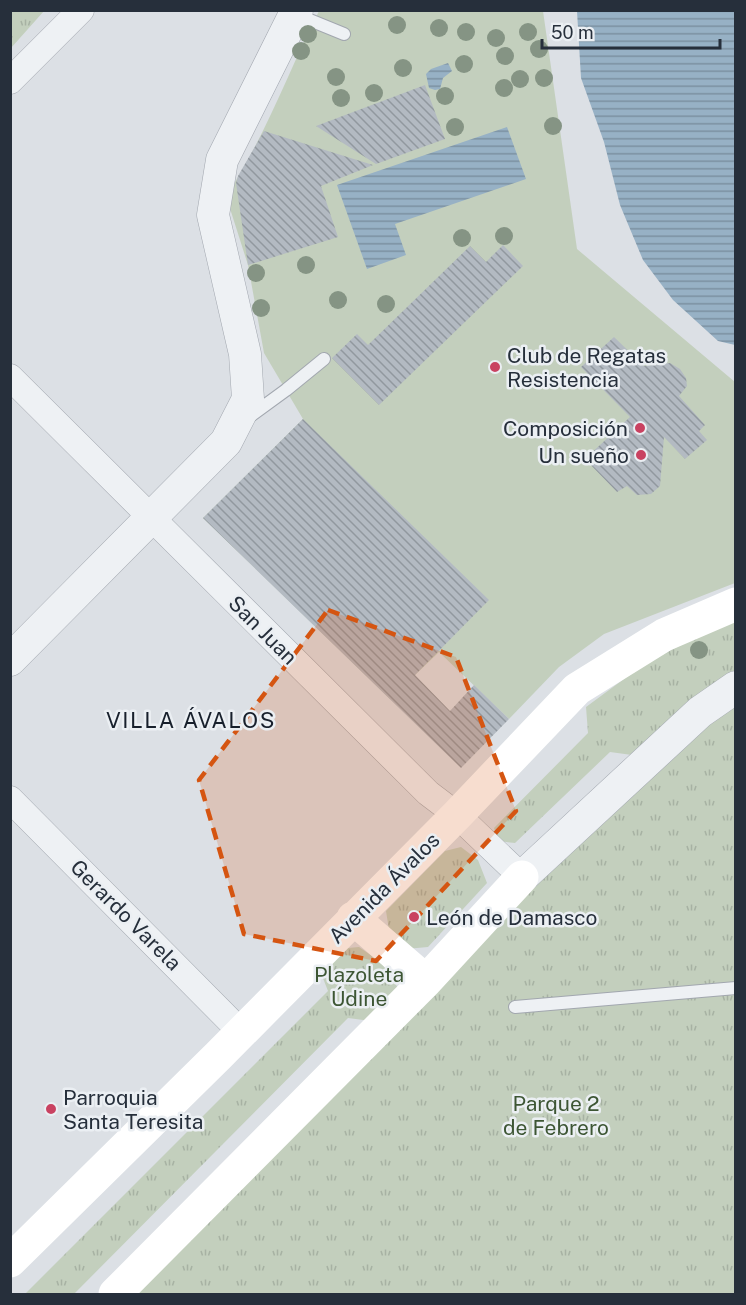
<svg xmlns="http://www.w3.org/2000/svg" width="746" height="1305" viewBox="0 0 746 1305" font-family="'Public Sans',sans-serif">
<defs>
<pattern id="park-tufts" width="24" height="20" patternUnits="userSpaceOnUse" patternTransform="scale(1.5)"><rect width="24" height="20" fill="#c3cfbd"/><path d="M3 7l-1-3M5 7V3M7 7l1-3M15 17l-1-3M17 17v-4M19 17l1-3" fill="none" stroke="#a7b2a3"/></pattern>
<pattern id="water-rules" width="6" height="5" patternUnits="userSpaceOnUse" patternTransform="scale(1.5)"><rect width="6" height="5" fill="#97b1c5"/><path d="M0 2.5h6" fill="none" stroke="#7b90a1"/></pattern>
<pattern id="building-back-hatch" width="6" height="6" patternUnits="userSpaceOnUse" patternTransform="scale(1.5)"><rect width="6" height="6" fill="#b3bac2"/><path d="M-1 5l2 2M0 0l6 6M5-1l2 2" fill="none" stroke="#91989f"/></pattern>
</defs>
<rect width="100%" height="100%" fill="#dce0e5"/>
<!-- grass -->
<path fill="#c3cfbd" d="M 319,11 L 543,11 L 577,249 L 735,382 L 735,583 L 604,634 L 559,667 L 509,719 L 439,652 L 390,699 L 203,518 L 303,419 L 264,353 L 248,265 L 226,196 C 265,138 288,72 319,11 Z"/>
<!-- park -->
<path fill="url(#park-tufts)" d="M 11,10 L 44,11 L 11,48 L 10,11 Z
M 735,618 L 735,673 L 632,755 L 610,752 L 515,843 L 499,841 L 494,828 L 588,733 L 586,707 L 647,662 Z
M 735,692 L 735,1294 L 124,1294 L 461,958 Z
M 461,847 L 478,860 L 487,883 L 428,947 L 406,949 L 390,936 L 386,911 L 445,851 Z
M 359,947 L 381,962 L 398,988 L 371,1021 L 348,1018 L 74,1294 L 25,1294 L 328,991 L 319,968 L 337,949 Z"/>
<!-- water -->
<path fill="url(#water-rules)" d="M 577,11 L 735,11 L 735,345 L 718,341 L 673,300 L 643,260 L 620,205 L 604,142 L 581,78 Z
M 448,63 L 452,71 L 443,78 L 440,89 L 435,90 L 429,88 L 426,74 L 431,69 Z
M 507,127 L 526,179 L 395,224 L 406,255 L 367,269 L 337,185 Z"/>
<!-- building -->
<path fill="url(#building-back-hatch)" d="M 425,85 L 445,139 L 376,164 L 316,126 Z
M 264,131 L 373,165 L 321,186 L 338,237 L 248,265 L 236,183 L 238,176 Z
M 503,245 L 523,266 L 379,405 L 332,358 L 357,334 L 368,345 L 470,246 L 486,262 Z
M 614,337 L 644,366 L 670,363 L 680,369 L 686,378 L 687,386 L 679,396 L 705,425 L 699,431 L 707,440 L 685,459 L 664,437 L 660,486 L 651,494 L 637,495 L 627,486 L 617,492 L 585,459 L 630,417 L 581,367 Z
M 303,419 L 489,600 L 415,675 L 450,711 L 474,685 L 509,719 L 461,768 L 203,518 Z"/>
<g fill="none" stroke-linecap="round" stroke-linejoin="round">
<!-- service casing -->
<g stroke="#a2a7af" stroke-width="14">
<path id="service" d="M 295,14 L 344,34
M 249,417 L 286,390 L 324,359
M 515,1007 L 736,988"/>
</g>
<!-- minor casing -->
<g stroke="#a2a7af" stroke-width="27">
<path id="minor" d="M 10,81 L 81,10
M 10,377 L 428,793 L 457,815 L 522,877
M 10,799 L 241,1032"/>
</g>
<!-- tertiary casing -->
<g stroke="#a2a7af" stroke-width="33">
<path id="tertiary" d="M 10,660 L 226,442 L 248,399 L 245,354 L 213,215 L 222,160 L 297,10
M 522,877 L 700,712 L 736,687"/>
</g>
<!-- service -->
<use href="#service" stroke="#eef1f4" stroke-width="12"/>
<!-- minor -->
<use href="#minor" stroke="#eef1f4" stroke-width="26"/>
<!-- tertiary -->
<use href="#tertiary" stroke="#eef1f4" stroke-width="32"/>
<!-- secondary -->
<path stroke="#fff" stroke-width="33" d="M 353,918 L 426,981
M 10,1261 L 218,1056 L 457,815 L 577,689 L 664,635 L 736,604
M 115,1294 L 426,981 L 522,877"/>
</g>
<!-- trees -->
<g fill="#859484">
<circle cx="397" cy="25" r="9"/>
<circle cx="439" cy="28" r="9"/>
<circle cx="466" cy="32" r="9"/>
<circle cx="528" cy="32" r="9"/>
<circle cx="308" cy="34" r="9"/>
<circle cx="496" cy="38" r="9"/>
<circle cx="539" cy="49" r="9"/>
<circle cx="301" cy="51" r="9"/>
<circle cx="505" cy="56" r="9"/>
<circle cx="464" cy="64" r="9"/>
<circle cx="403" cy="68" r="9"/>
<circle cx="336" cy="77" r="9"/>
<circle cx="544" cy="78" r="9"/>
<circle cx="520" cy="79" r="9"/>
<circle cx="504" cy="88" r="9"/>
<circle cx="374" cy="93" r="9"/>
<circle cx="445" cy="96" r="9"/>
<circle cx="341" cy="98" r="9"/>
<circle cx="553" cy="126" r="9"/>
<circle cx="455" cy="127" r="9"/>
<circle cx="504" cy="236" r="9"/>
<circle cx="462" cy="238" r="9"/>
<circle cx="306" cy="265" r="9"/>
<circle cx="256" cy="273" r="9"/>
<circle cx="338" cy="300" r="9"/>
<circle cx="386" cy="304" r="9"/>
<circle cx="261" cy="308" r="9"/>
<circle cx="699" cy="650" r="9"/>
</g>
<!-- marked area -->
<path fill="#d55511" fill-opacity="0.2" stroke="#d55511" stroke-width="4.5" stroke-dasharray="12 8" stroke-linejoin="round" d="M 328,610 L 456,657 L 516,811 L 376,961 L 244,934 L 199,780 Z"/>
<!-- markers -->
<g fill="#c94261" stroke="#ebeff3" stroke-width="2">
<circle cx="495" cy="367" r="6"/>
<circle cx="640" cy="428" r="6"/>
<circle cx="641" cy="455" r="6"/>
<circle cx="414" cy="917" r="6"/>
<circle cx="51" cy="1109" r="6"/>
</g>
<g text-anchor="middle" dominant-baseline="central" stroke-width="5" stroke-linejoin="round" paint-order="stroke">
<!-- poi labels -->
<g font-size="21" fill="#262f3b" stroke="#ebeff3" text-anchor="start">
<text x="507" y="355">Club de Regatas<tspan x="507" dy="24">Resistencia</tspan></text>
<text x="628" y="428" text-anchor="end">Composición</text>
<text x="629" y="455" text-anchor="end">Un sueño</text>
<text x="426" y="917">León de Damasco</text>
<text x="63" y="1097">Parroquia<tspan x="63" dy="24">Santa Teresita</tspan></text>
</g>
<!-- street labels -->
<g font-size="21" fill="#262f3b" stroke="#ebeff3">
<text transform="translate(263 630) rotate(45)">San Juan</text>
<text transform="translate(384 888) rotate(-45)">Avenida Ávalos</text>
<text transform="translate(126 915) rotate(45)">Gerardo Varela</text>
</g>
<!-- park labels -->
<g font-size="21" fill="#3d5634" stroke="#ebeff3">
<text x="359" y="974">Plazoleta<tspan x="359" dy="24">Údine</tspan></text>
<text x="556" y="1103">Parque 2<tspan x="556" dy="24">de Febrero</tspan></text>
</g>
<!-- neighbourhood labels -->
<g font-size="22" letter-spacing="1.5" fill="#18202c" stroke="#ebeff3">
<text x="191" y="720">VILLA ÁVALOS</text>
</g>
</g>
<!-- border -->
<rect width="746" height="1305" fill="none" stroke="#262f3b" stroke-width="24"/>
<!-- scale -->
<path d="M542 39v9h178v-9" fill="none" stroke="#262f3b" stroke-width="3"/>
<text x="551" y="39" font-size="18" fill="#262f3b" stroke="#ebeff3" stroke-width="4.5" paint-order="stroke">50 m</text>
</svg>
